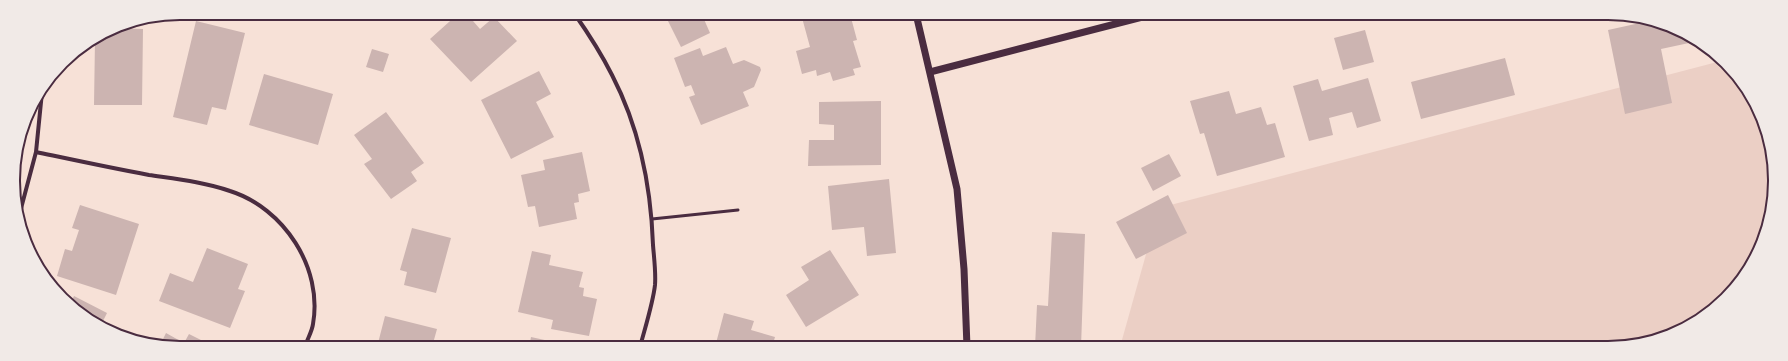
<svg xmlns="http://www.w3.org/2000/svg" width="1788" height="361" viewBox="0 0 1788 361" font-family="'Archivo Narrow',sans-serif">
<rect width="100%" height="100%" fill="#f7e1d7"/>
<!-- green -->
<path fill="#ebcfc5" d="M 1721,61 L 1740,78 L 1769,137 L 1774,202 L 1758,255 L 1726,299 L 1681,331 L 1619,348 L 1120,347 L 1159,208 Z"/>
<!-- building -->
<path fill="#ccb4b1" d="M 459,13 L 466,13 L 480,29 L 494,17 L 517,41 L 471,82 L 430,39 Z
M 664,13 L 710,14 L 703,17 L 710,33 L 681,47 Z
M 801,14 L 850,14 L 857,40 L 853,41 L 861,67 L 853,69 L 855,75 L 833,81 L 830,72 L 817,76 L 816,70 L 802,74 L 796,51 L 810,47 Z
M 196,21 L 245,33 L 226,110 L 212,107 L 207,125 L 173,117 Z
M 1649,21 L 1687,34 L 1689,43 L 1661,49 L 1672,103 L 1625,114 L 1608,30 Z
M 113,28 L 143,29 L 142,105 L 94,105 L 95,40 Z
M 1365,30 L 1374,62 L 1343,70 L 1334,38 Z
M 726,47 L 733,64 L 744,60 L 760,67 L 761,70 L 754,87 L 743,92 L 749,106 L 701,125 L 689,97 L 695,95 L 691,85 L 685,87 L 674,58 L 700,48 L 703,56 Z
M 372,49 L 389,54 L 383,72 L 366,67 Z
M 1505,58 L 1515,95 L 1421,119 L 1411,82 Z
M 539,71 L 551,94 L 536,102 L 554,137 L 511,159 L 481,100 Z
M 264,74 L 333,94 L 318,145 L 249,125 Z
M 1368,78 L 1381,121 L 1357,128 L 1352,112 L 1329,118 L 1333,135 L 1309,141 L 1293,86 L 1318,79 L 1322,91 Z
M 1229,91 L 1236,114 L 1261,107 L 1267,125 L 1275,123 L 1285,157 L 1217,176 L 1204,133 L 1200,134 L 1190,101 Z
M 881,101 L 881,165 L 808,166 L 809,140 L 834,140 L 834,125 L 819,124 L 819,102 Z
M 386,112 L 424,163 L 411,172 L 417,181 L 391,199 L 364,164 L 372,159 L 354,135 Z
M 582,152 L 590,191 L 578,194 L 579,202 L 574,203 L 577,219 L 539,227 L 535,206 L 528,207 L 521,175 L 545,170 L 543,160 Z
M 1169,154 L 1181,176 L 1153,191 L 1141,168 Z
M 889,179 L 896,253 L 867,256 L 864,227 L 832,230 L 828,186 Z
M 1168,195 L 1187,233 L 1136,259 L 1116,222 Z
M 80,205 L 139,224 L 116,295 L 57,276 L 65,249 L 72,251 L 79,230 L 72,228 Z
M 412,228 L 451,238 L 436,293 L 404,285 L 407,272 L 400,270 Z
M 1052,232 L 1085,234 L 1081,347 L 1035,347 L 1037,305 L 1048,306 Z
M 207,248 L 248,264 L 238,289 L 245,291 L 230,328 L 159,301 L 170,273 L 193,282 Z
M 830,250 L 859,295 L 806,327 L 786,295 L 809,280 L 801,267 Z
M 532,251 L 551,255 L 549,265 L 583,272 L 579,287 L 584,288 L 583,296 L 597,299 L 589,336 L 551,329 L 553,320 L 518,312 Z
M 74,296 L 107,313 L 100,327 L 67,301 L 71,302 Z
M 724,313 L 754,321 L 751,330 L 775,337 L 772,347 L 715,347 Z
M 385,316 L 437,329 L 432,347 L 377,347 Z
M 166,333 L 184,343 L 189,334 L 207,343 L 205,347 L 159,347 Z
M 531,337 L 572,346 L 572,347 L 529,347 Z"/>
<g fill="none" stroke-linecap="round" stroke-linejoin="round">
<!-- service -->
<path stroke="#4a2c40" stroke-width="3" d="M 652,219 L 738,210"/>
<!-- minor -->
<path stroke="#4a2c40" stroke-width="4" d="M 574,13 C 588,33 601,53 612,75 C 639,127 651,187 653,245 C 654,258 656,272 655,285 C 653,303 645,328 640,347
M 36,152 C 74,160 111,168 149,175 C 176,179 204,182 230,191 C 284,208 323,268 313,324 C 312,332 307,339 305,347
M 19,216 L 36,152 L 42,92"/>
<!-- tertiary -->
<path stroke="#4a2c40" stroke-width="7" d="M 916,14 L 957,189 L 964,269 L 967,347
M 930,72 L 1154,14"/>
</g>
<!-- crop -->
<path d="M0 0H1788V361H0ZM180 20H1608A160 160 0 0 1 1768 180V181A160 160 0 0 1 1608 341H180A160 160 0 0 1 20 181V180A160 160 0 0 1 180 20Z" fill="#f1eae7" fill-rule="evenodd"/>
<path fill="none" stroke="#4a2c40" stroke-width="2" d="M180 20H1608A160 160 0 0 1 1768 180V181A160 160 0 0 1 1608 341H180A160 160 0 0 1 20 181V180A160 160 0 0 1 180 20Z"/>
</svg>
